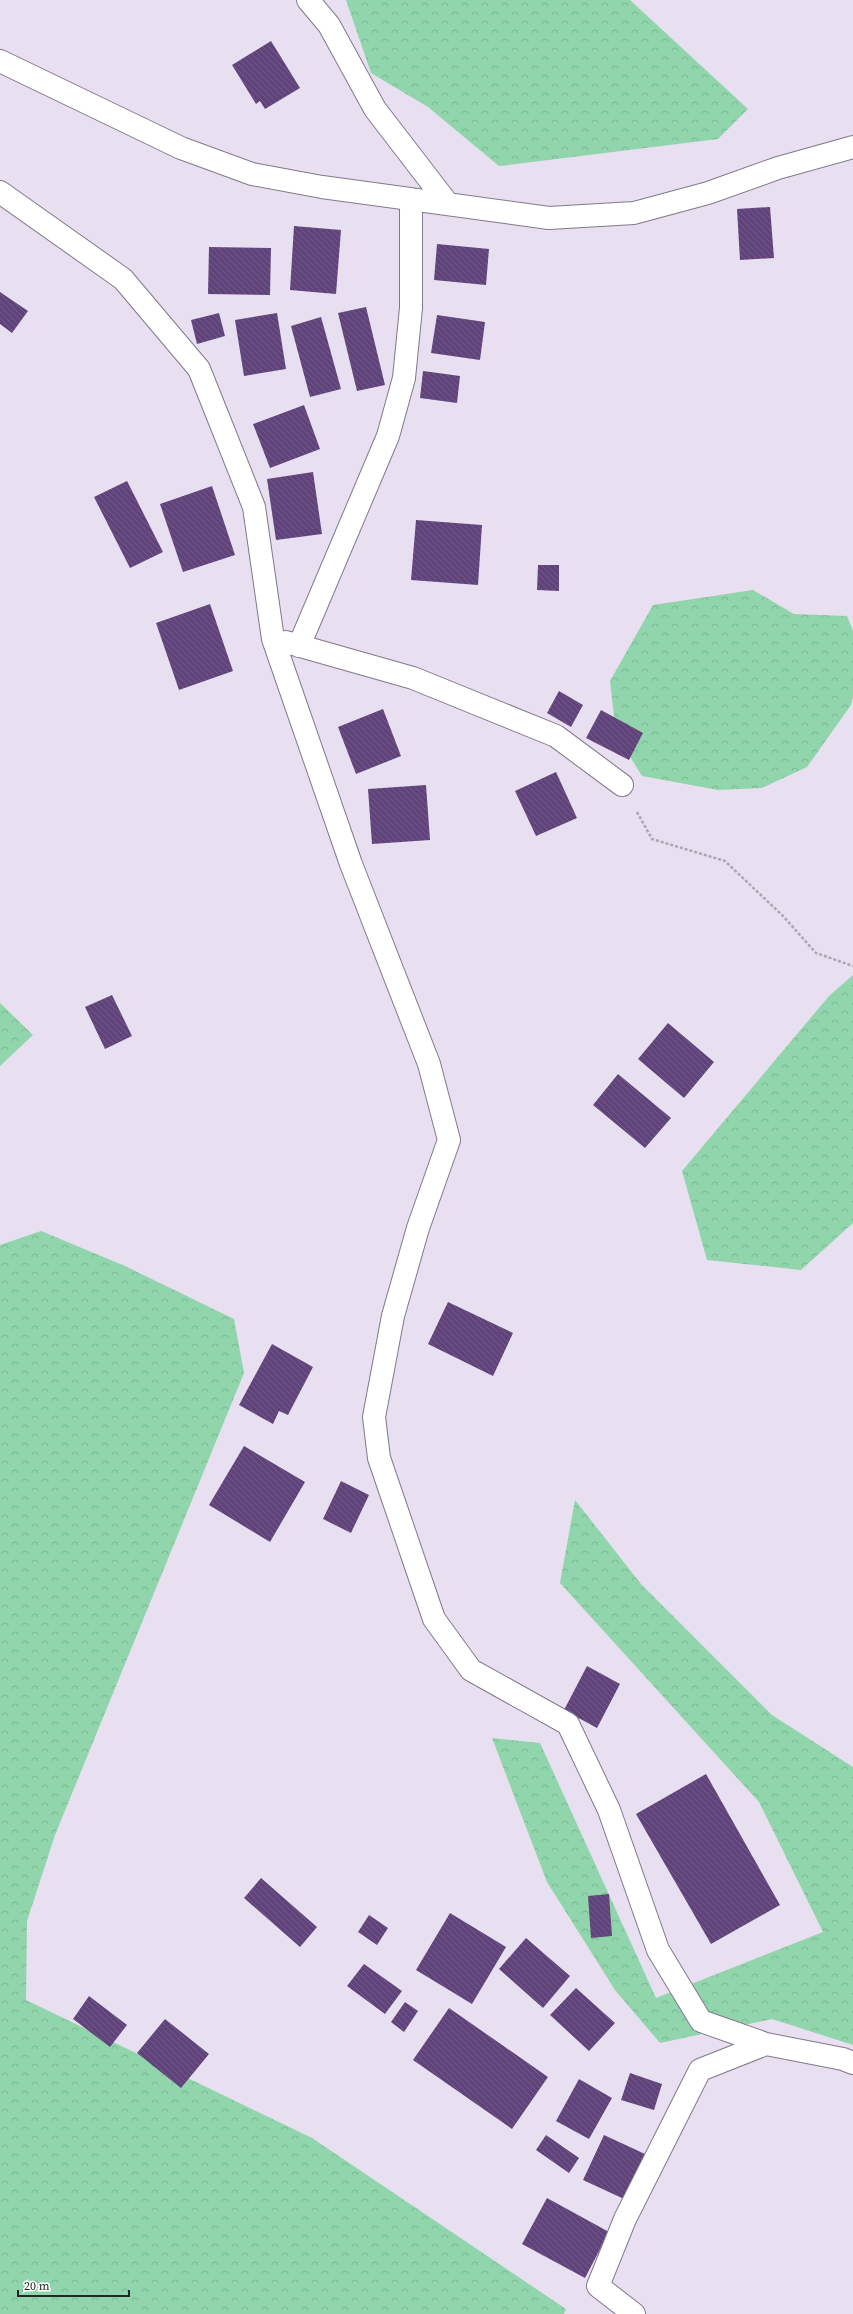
<svg xmlns="http://www.w3.org/2000/svg" width="853" height="2314" viewBox="0 0 853 2314" font-family="'Source Serif 4',serif">
<defs>
<pattern id="forest-crowns" width="20" height="18" patternUnits="userSpaceOnUse"><rect width="20" height="18" fill="#90d5ab"/><path d="M2 6a3 3 0 1 1 6 0M12 15a3 3 0 1 1 6 0" fill="none" stroke="#7cb793"/></pattern>
<pattern id="building-back-hatch" width="6" height="6" patternUnits="userSpaceOnUse"><rect width="6" height="6" fill="#60437b"/><path d="M-1 5l2 2M0 0l6 6M5-1l2 2" fill="none" stroke="#735b89"/></pattern>
</defs>
<rect width="100%" height="100%" fill="#e8e0f1"/>
<!-- forest -->
<path fill="url(#forest-crowns)" d="M 346,0 L 630,0 L 748,109 L 718,139 L 499,166 L 428,107 L 371,73 Z
M 753,590 L 794,614 L 847,616 L 853,631 L 853,695 L 851,705 L 807,767 L 762,788 L 718,790 L 642,776 L 616,734 L 610,681 L 653,605 Z
M 853,975 L 853,1223 L 801,1270 L 707,1260 L 682,1171 L 829,996 Z
M 0,1003 L 33,1035 L 0,1066 Z
M 41,1231 L 125,1266 L 234,1319 L 244,1373 L 55,1835 L 27,1921 L 26,2000 L 312,2138 L 566,2309 L 564,2314 L 0,2314 L 0,1245 Z
M 575,1500 L 641,1584 L 772,1715 L 853,1767 L 853,2045 L 772,2019 L 660,2043 L 615,1990 L 547,1882 L 492,1738 L 540,1743 L 656,1998 L 823,1932 L 759,1802 L 560,1583 Z"/>
<!-- building -->
<path fill="url(#building-back-hatch)" d="M 271,41 L 300,88 L 265,109 L 260,101 L 256,104 L 232,65 Z
M 770,207 L 774,258 L 740,260 L 737,209 Z
M 294,226 L 341,230 L 336,294 L 290,290 Z
M 437,244 L 489,249 L 486,285 L 434,280 Z
M 209,247 L 271,248 L 270,295 L 208,294 Z
M 0,292 L 28,311 L 12,333 L 0,324 Z
M 366,307 L 385,385 L 357,391 L 338,313 Z
M 219,313 L 225,336 L 197,344 L 191,320 Z
M 277,313 L 286,369 L 244,376 L 235,320 Z
M 437,315 L 485,322 L 480,360 L 431,353 Z
M 321,317 L 341,389 L 310,397 L 291,326 Z
M 423,371 L 460,376 L 457,403 L 420,398 Z
M 304,405 L 320,449 L 270,468 L 253,424 Z
M 313,472 L 322,534 L 276,540 L 267,479 Z
M 127,481 L 163,552 L 130,568 L 94,497 Z
M 212,486 L 235,555 L 183,572 L 160,504 Z
M 416,520 L 482,525 L 478,585 L 411,580 Z
M 538,565 L 559,565 L 559,591 L 537,590 Z
M 210,604 L 233,671 L 179,690 L 156,623 Z
M 559,691 L 583,705 L 571,727 L 547,713 Z
M 383,709 L 401,756 L 356,774 L 338,727 Z
M 601,710 L 643,733 L 629,760 L 586,738 Z
M 556,772 L 577,818 L 536,836 L 515,791 Z
M 426,785 L 430,840 L 372,844 L 368,789 Z
M 112,995 L 132,1036 L 105,1049 L 85,1007 Z
M 668,1023 L 714,1062 L 684,1098 L 638,1059 Z
M 618,1074 L 671,1118 L 645,1148 L 593,1105 Z
M 448,1302 L 513,1333 L 493,1376 L 428,1344 Z
M 272,1344 L 313,1367 L 288,1415 L 279,1411 L 273,1424 L 239,1405 Z
M 244,1446 L 305,1482 L 270,1542 L 209,1505 Z
M 341,1481 L 369,1495 L 351,1533 L 323,1519 Z
M 587,1666 L 620,1684 L 597,1728 L 564,1710 Z
M 706,1774 L 780,1905 L 711,1944 L 636,1814 Z
M 261,1878 L 317,1927 L 300,1947 L 244,1898 Z
M 609,1894 L 612,1936 L 591,1938 L 588,1896 Z
M 450,1913 L 506,1947 L 472,2004 L 416,1970 Z
M 369,1915 L 388,1928 L 377,1945 L 358,1932 Z
M 526,1938 L 570,1976 L 543,2008 L 499,1969 Z
M 364,1964 L 402,1991 L 385,2014 L 347,1986 Z
M 576,1988 L 615,2023 L 589,2051 L 550,2015 Z
M 89,1996 L 127,2025 L 110,2047 L 73,2019 Z
M 405,2002 L 418,2011 L 404,2032 L 391,2022 Z
M 449,2008 L 548,2077 L 512,2129 L 413,2060 Z
M 165,2019 L 209,2054 L 181,2088 L 137,2053 Z
M 630,2073 L 662,2084 L 654,2110 L 621,2100 Z
M 579,2079 L 612,2098 L 589,2139 L 556,2121 Z
M 546,2135 L 579,2158 L 569,2173 L 536,2150 Z
M 604,2135 L 645,2154 L 624,2199 L 583,2180 Z
M 547,2198 L 609,2232 L 585,2278 L 522,2244 Z"/>
<g fill="none" stroke-linecap="round" stroke-linejoin="round">
<!-- minor casing -->
<g stroke="#817989" stroke-width="24">
<path id="minor" d="M 308,0 L 329,25 L 375,109 L 448,204
M 0,61 L 181,148 L 252,174 L 322,187 L 549,218 L 634,213 L 708,193 L 778,168 L 853,147
M 0,192 L 123,279 L 199,369 L 254,507 L 273,639 L 351,864 L 429,1064 L 449,1140 L 418,1228 L 393,1316 L 374,1417 L 379,1458 L 434,1619 L 471,1670 L 568,1724 L 609,1810 L 658,1950 L 701,2021 L 766,2044 L 843,2059 L 853,2063
M 286,642 L 413,678 L 556,736 L 622,785
M 299,646 L 388,436 L 404,378 L 411,308 L 411,199
M 634,2314 L 598,2286 L 625,2219 L 700,2070 L 766,2044"/>
</g>
<!-- path -->
<path stroke="#aba5b2" stroke-width="2.5" stroke-dasharray="3 2" stroke-linecap="butt" d="M 637,812 L 652,839 L 725,861 L 783,916 L 816,953 L 853,966"/>
<!-- minor -->
<use href="#minor" stroke="#fff" stroke-width="22"/>
</g>
<!-- scale -->
<path d="M18 2290v6h111v-6" fill="none" stroke="#262329" stroke-width="2"/>
<text x="24" y="2290" font-size="12" fill="#262329" stroke="#ffffff" stroke-width="3" paint-order="stroke">20 m</text>
</svg>
